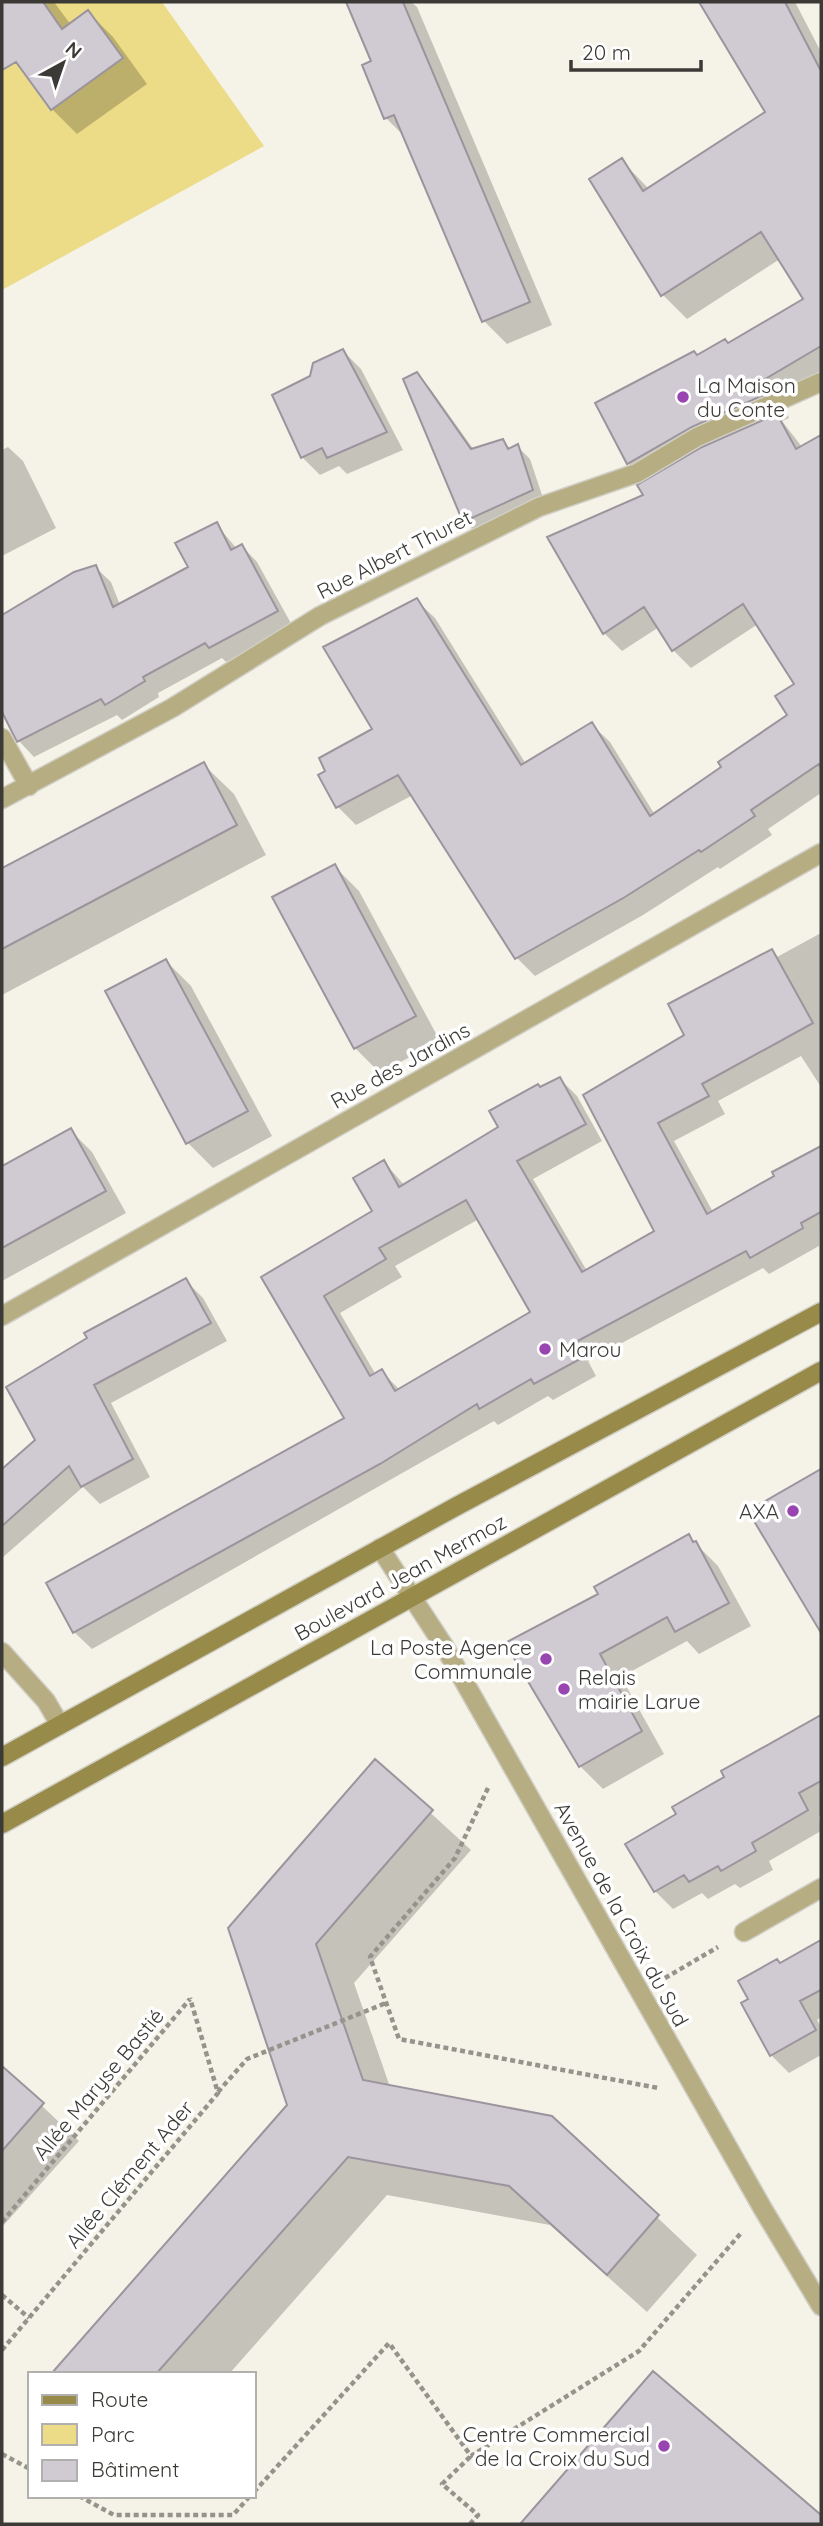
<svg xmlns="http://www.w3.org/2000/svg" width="823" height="2526" viewBox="0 0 823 2526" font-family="Quicksand,sans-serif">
<rect width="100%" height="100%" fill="#f5f3e8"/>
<!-- green -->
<path fill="#ecdb87" d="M 2,2 L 162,2 L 264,146 L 2,290 Z"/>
<!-- shadow -->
<path fill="#0003" fill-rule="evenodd" d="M 2,2 L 54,2 L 71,25 L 88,12 L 113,37 L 147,84 L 77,134 L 52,109 L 2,43 Z
M 353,2 L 411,2 L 417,7 L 552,325 L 507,344 L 484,321 L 406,138 L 386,118 L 374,62 L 349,4 Z
M 702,2 L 795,2 L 821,52 L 821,384 L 783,407 L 789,418 L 782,421 L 802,447 L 821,437 L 821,793 L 768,829 L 772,835 L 720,869 L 718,867 L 643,915 L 535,976 L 517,958 L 413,795 L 356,825 L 338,807 L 374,730 L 416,600 L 435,618 L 526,764 L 591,724 L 610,742 L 655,815 L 724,768 L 789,715 L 796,684 L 758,624 L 691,668 L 673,650 L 659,627 L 622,651 L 604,633 L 645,496 L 646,482 L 628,463 L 597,404 L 728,345 L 806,300 L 780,259 L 687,319 L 663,295 L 622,161 L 649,189 L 768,112 Z
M 343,351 L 361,369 L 403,450 L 347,474 L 339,466 L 320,475 L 302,457 L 311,378 Z
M 416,374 L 429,387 L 474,450 L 502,441 L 511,449 L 517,446 L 530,459 L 545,504 L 478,535 L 465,522 L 405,380 Z
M 8,447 L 23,461 L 56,528 L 2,556 L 2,450 Z
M 217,525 L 237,549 L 242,546 L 257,562 L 293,627 L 226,662 L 222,658 L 158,693 L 159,697 L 122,720 L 117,715 L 34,757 L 19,741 L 2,709 L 2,617 L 75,574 L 95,567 L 111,582 L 120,605 L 190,568 Z
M 203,764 L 234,794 L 266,855 L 2,995 L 2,870 Z
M 334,866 L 359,891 L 440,1041 L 380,1073 L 355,1048 Z
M 821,933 L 821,1087 L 801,1056 L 718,1101 L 725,1114 L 674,1141 L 713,1212 L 821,1148 L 819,1246 L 769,1274 L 763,1268 L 588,1361 L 596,1376 L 553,1400 L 548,1396 L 498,1425 L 494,1421 L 92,1649 L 74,1632 L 347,1419 L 263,1278 L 374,1212 L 384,1162 L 405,1186 L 500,1128 L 540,1089 L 560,1079 L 577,1096 L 602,1141 L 533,1179 L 587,1271 L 656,1232 L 585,1096 L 687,1036 L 772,952 L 777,957 ZM 479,1219 L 532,1313 L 400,1390 L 382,1372 L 376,1375 L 340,1313 L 402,1277 L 395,1266 Z
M 166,961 L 191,986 L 272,1136 L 213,1168 L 188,1143 Z
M 71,1131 L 92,1152 L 126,1213 L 2,1281 L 2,1168 Z
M 185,1280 L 203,1298 L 227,1341 L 111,1403 L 150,1477 L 100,1504 L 83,1487 L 2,1558 L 2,1471 L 37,1440 L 90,1339 Z
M 821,1471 L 821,1628 L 750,1512 Z
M 688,1536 L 718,1566 L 751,1626 L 699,1654 L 687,1641 L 621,1677 L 664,1754 L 603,1789 L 580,1766 L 600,1595 Z
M 821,1718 L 821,1815 L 819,1817 L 821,1831 L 769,1861 L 773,1870 L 740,1888 L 735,1884 L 708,1899 L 702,1893 L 673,1909 L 655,1891 L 627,1845 L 679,1815 L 726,1778 L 723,1772 Z
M 375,1762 L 471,1850 L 354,1983 L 390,2087 L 551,2117 L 697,2255 L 647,2312 L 550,2225 L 387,2195 L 229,2374 L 54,2374 L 289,2105 L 230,1928 Z
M 821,1942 L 821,2017 L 817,2020 L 821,2027 L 821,2055 L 789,2073 L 771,2055 L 751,2000 L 780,1965 Z
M 2,2068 L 79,2141 L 2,2227 Z
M 653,2373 L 821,2517 L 821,2524 L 529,2524 Z"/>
<!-- building -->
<path fill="#d0cad3" stroke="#9b949d" stroke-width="2" fill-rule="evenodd" d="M 2,2 L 43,2 L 62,29 L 88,10 L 123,58 L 51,110 L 16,62 L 2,70 Z
M 346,2 L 403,2 L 530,302 L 482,322 L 394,115 L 384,119 L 362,65 L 371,61 Z
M 699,2 L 785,2 L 821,71 L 821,346 L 760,382 L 766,394 L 692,427 L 627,464 L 595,403 L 694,351 L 697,355 L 725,339 L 728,343 L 803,299 L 761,232 L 661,296 L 589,179 L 622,158 L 643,191 L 765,112 Z
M 343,349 L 387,432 L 327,458 L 322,448 L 301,458 L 272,395 L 310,376 L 313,363 Z
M 417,372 L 471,449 L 503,439 L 508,449 L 518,444 L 533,490 L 463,522 L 403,379 Z
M 777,414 L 796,449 L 821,435 L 821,768 L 819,764 L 751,810 L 755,816 L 701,852 L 699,850 L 625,897 L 515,959 L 398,775 L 336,808 L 318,775 L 325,771 L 319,758 L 372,729 L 323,647 L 417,598 L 521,765 L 592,722 L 650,816 L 721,767 L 718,762 L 787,715 L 775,696 L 794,684 L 743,604 L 672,651 L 644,607 L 603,634 L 547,537 L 643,495 L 637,485 L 702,447 Z
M 217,522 L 231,550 L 242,544 L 278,611 L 209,648 L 205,643 L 143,677 L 145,681 L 105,705 L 101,699 L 17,742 L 2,712 L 2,615 L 74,572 L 96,565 L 113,607 L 188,567 L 175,543 Z
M 204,762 L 237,825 L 2,949 L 2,868 Z
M 335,864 L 416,1016 L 354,1049 L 272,897 Z
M 772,949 L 813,1023 L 702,1084 L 709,1096 L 658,1123 L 707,1214 L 774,1176 L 772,1172 L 821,1146 L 821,1212 L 801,1223 L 803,1228 L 750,1258 L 746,1251 L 572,1344 L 580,1359 L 534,1384 L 531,1379 L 479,1409 L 477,1404 L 380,1464 L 73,1633 L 46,1583 L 344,1418 L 261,1277 L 372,1211 L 353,1178 L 384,1160 L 399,1187 L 498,1127 L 489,1111 L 538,1084 L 540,1087 L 560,1077 L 586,1124 L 517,1161 L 582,1272 L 654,1231 L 583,1095 L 684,1035 L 668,1004 ZM 466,1200 L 530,1312 L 395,1391 L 382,1369 L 370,1376 L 324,1296 L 386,1259 L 379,1248 Z
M 166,959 L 248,1111 L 186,1144 L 105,991 Z
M 71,1128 L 106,1191 L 2,1248 L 2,1166 Z
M 186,1278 L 211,1323 L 94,1385 L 133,1459 L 81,1487 L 69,1466 L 2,1526 L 2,1469 L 35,1440 L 6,1387 L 87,1338 L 84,1333 Z
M 821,1469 L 821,1633 L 748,1511 Z
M 689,1534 L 693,1542 L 696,1541 L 729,1603 L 675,1632 L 667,1617 L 600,1654 L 642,1731 L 579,1767 L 505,1643 L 598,1594 L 594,1587 Z
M 821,1715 L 821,1781 L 799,1793 L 808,1810 L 752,1843 L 756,1851 L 721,1871 L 718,1866 L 689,1882 L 684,1875 L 654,1892 L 625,1844 L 676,1814 L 672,1807 L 724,1777 L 721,1771 Z
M 375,1759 L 433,1810 L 316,1944 L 363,2080 L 552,2116 L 659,2215 L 607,2275 L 509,2186 L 348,2157 L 156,2374 L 51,2374 L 287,2105 L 228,1928 Z
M 821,1940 L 821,1990 L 800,2001 L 816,2030 L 770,2056 L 741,2003 L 748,1999 L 738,1981 L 777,1959 L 780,1963 Z
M 2,2066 L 44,2103 L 2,2151 Z
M 653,2371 L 821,2515 L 821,2524 L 520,2524 Z"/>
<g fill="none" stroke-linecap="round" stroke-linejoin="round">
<!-- street casing -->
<g stroke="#d0cec4" stroke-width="21">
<path id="street" d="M 2,738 L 29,786
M 2,799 L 172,708 L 320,616 L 539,507 L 637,473 L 697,437 L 821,382
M 2,1316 L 821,853
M 380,1548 L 444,1646 L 763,2209 L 821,2306
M 2,1652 L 46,1701 L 60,1725
M 744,1932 L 821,1888"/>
</g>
<!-- secondary casing -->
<g stroke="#d0cec4" stroke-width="21">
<path id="secondary" d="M 2,1757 L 457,1506 L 821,1312
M 2,1824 L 821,1371"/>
</g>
<!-- path -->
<path stroke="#95948c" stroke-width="4.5" stroke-dasharray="5 3.5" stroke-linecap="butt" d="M 488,1788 L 455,1858 L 370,1957 L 399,2039 L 658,2088
M 665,1978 L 718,1947
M 218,2092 L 247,2059 L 386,2003
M 2,2222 L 190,1999
M 2,2295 L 29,2318
M 2,2350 L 218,2093 L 190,1998
M 2,2454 L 30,2469
M 254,2492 L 389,2343 L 471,2456 L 639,2351 L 741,2233
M 79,2496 L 114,2515 L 233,2515 L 250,2496
M 470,2524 L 478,2515 L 442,2484 L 471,2456"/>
<!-- street -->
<use href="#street" stroke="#b6ad83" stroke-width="18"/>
<!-- secondary -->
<use href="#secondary" stroke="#988b49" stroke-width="18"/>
</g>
<!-- markers -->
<g fill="#9844b1" stroke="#fff" stroke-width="2.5">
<circle cx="683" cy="397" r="7"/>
<circle cx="545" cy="1349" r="7"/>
<circle cx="793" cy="1511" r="7"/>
<circle cx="546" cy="1659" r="7"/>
<circle cx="564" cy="1689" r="7"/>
<circle cx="664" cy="2446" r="7"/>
</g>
<g text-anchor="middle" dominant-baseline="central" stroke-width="7" stroke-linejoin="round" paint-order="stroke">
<!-- poi labels -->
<g font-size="21" fill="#3b3a36" stroke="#fff" text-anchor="start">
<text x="697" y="385">La Maison<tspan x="697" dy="24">du Conte</tspan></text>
<text x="559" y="1349">Marou</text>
<text x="779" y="1511" text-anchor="end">AXA</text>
<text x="532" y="1647" text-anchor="end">La Poste Agence<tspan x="532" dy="24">Communale</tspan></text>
<text x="578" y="1677">Relais<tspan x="578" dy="24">mairie Larue</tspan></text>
<text x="650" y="2434" text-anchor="end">Centre Commercial<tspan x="650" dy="24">de la Croix du Sud</tspan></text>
</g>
<!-- street labels -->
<g font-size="21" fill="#3b3a36" stroke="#fff">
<text transform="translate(394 554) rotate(-27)">Rue Albert Thuret</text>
<text transform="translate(400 1065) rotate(-29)">Rue des Jardins</text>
<text transform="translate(400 1577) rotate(-29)">Boulevard Jean Mermoz</text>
<text transform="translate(622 1914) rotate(61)">Avenue de la Croix du Sud</text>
<text transform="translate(98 2084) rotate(-50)">Allée Maryse Bastié</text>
<text transform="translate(129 2174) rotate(-50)">Allée Clément Ader</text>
</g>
</g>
<!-- border -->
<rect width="823" height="2526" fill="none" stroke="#3b3a36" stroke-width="7"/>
<!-- legend -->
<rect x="28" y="2372" width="228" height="126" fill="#ffffff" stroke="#b1b0af" stroke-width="2"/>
<rect x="42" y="2395" width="35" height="10" fill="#988b49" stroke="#b1b0af" stroke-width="2"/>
<text x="91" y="2407" font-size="21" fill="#3b3a36">Route</text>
<rect x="42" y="2424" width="35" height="21" fill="#ecdb87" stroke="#b1b0af" stroke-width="2"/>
<text x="91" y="2442" font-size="21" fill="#3b3a36">Parc</text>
<rect x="42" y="2460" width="35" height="21" fill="#d0cad3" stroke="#b1b0af" stroke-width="2"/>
<text x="91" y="2477" font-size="21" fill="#3b3a36">Bâtiment</text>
<!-- north arrow -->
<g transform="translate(63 63) rotate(40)" stroke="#ffffff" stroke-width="5" paint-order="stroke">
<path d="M0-5L12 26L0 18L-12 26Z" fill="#3b3a36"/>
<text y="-10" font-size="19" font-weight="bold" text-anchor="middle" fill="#3b3a36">N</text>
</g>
<!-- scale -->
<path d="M571 60v10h130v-10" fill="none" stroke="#3b3a36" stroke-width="3.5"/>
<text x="582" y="60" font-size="21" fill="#3b3a36" stroke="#ffffff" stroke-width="5" paint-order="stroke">20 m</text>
</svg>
